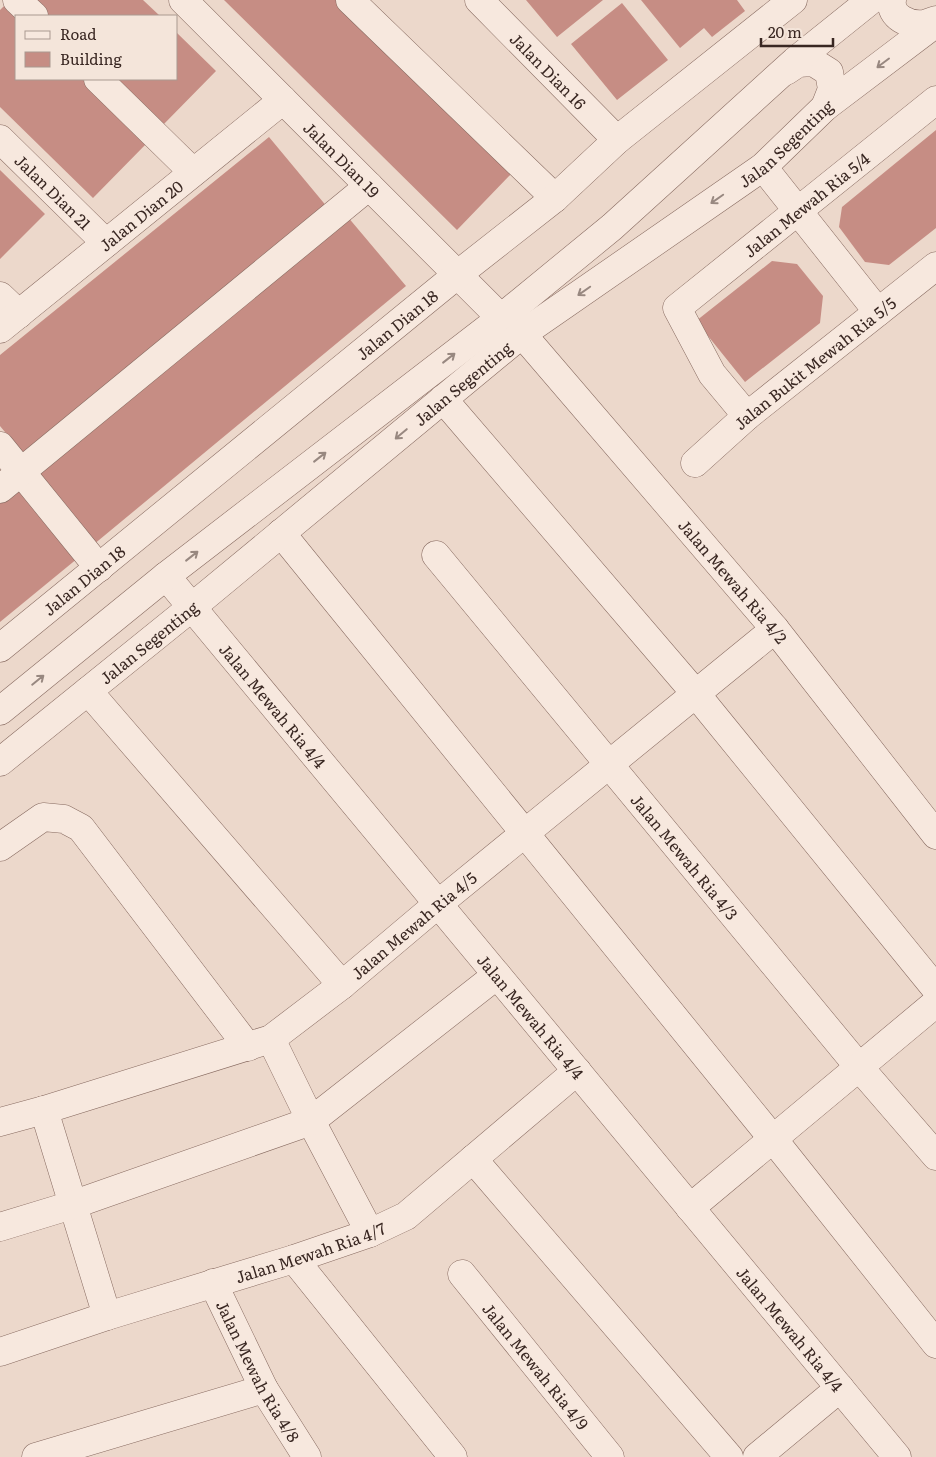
<svg xmlns="http://www.w3.org/2000/svg" width="936" height="1457" viewBox="0 0 936 1457" font-family="Literata,serif">
<rect width="100%" height="100%" fill="#ecd8cb"/>
<!-- building -->
<path fill="#c68d84" d="M 30,0 L 143,0 L 160,16 L 47,16 Z
M 224,0 L 337,0 L 512,173 L 457,230 Z
M 526,0 L 603,0 L 557,37 Z
M 641,0 L 737,0 L 745,11 L 712,37 L 704,28 L 680,48 Z
M 622,3 L 668,60 L 617,100 L 571,44 Z
M 6,4 L 16,16 L 16,79 L 82,79 L 147,143 L 93,198 L 0,107 L 0,10 Z
M 176,32 L 216,71 L 161,127 L 112,79 L 176,79 Z
M 936,130 L 936,228 L 889,265 L 865,262 L 839,227 L 842,207 Z
M 269,137 L 328,208 L 24,455 L 0,426 L 0,355 Z
M 0,170 L 45,214 L 0,259 Z
M 347,216 L 406,286 L 93,545 L 33,471 Z
M 772,261 L 797,264 L 823,296 L 820,323 L 745,382 L 696,321 Z
M 18,485 L 78,558 L 0,622 L 0,500 Z"/>
<g fill="none" stroke-linecap="round" stroke-linejoin="round">
<!-- minor casing -->
<g stroke="#876a60" stroke-width="29">
<g id="minor">
<path d="M 17,0 L 34,16"/>
<path id="s1" d="M 183,0 L 501,318"/>
<path d="M 350,0 L 555,198"/>
<path id="s2" d="M 479,0 L 617,140"/>
<path d="M 892,0 C 889,17 910,26 924,24 C 928,23 932,21 936,20"/>
<path d="M 786,71 L 798,63 L 813,62 L 829,72 L 832,89 L 825,107"/>
<path d="M 98,79 L 193,172"/>
<path id="s3" d="M 0,139 L 106,243"/>
<path d="M 763,167 L 878,312"/>
<path d="M 0,296 L 19,314"/>
<path id="s4" d="M 0,329 L 283,100"/>
<path id="s5" d="M 522,334 L 775,629 L 936,835"/>
<path d="M 443,399 L 696,694 L 936,989"/>
<path id="s6" d="M 747,416 L 712,374 L 677,308 L 936,100"/>
<path d="M 0,446 L 99,568"/>
<path id="s7" d="M 695,463 L 747,416 L 936,266"/>
<path d="M 0,489 L 369,186"/>
<path d="M 281,533 L 773,1139 L 936,1344"/>
<path id="s8" d="M 436,555 L 859,1067 L 936,1156"/>
<path id="s9" d="M 166,576 L 897,1457"/>
<path id="s10" d="M 0,648 L 457,275 L 555,198 L 617,140 L 793,0"/>
<path d="M 88,691 L 342,985"/>
<path d="M 0,711 L 166,576 L 501,318 L 612,227 L 795,61 L 871,0"/>
<path id="s11" d="M 0,762 L 192,607 L 522,334 L 763,167 L 825,107 L 936,23"/>
<path d="M 0,847 L 43,817 L 64,819 L 81,828 L 248,1047"/>
<path d="M 271,1039 L 311,1121 L 370,1233"/>
<path d="M 44,1110 L 107,1316"/>
<path id="s12" d="M 0,1122 L 44,1110 L 271,1039 L 342,985 L 438,904 L 775,629"/>
<path d="M 473,1159 L 729,1457"/>
<path d="M 690,1208 L 936,1003"/>
<path d="M 0,1227 L 72,1205 L 311,1121 L 497,975"/>
<path d="M 294,1259 L 453,1457"/>
<path id="s13" d="M 462,1274 L 610,1457"/>
<path id="s14" d="M 213,1283 L 264,1389 L 307,1457"/>
<path id="s15" d="M 0,1352 L 107,1316 L 294,1259 L 370,1233 L 406,1216 L 577,1071"/>
<path d="M 36,1457 L 264,1389"/>
<path d="M 757,1457 L 840,1388"/>
</g>
</g>
<!-- minor -->
<use href="#minor" stroke="#f7e8de" stroke-width="28"/>
</g>
<!-- one-way arrows -->
<defs><path id="oneway-shaft" d="M-6 0H5M1.5-3L5.5 0L1.5 3" fill="none" stroke-width="1.6" stroke-linecap="round" stroke-linejoin="round" transform="scale(1.25)"/></defs>
<g stroke="#988880">
<use href="#oneway-shaft" transform="translate(883 63) rotate(143)"/>
<use href="#oneway-shaft" transform="translate(717 199) rotate(145)"/>
<use href="#oneway-shaft" transform="translate(584 291) rotate(145)"/>
<use href="#oneway-shaft" transform="translate(449 358) rotate(-38)"/>
<use href="#oneway-shaft" transform="translate(401 434) rotate(140)"/>
<use href="#oneway-shaft" transform="translate(320 457) rotate(-38)"/>
<use href="#oneway-shaft" transform="translate(192 556) rotate(-38)"/>
<use href="#oneway-shaft" transform="translate(38 680) rotate(-39)"/>
</g>
<g text-anchor="middle" dominant-baseline="central" stroke-width="4.5" stroke-linejoin="round" paint-order="stroke">
<!-- street labels -->
<g font-size="16" fill="#392722" stroke="#f4e5da">
<text stroke="none"><textPath href="#s2" startOffset="99">Jalan Dian 16</textPath></text>
<text stroke="none"><textPath href="#s11" startOffset="1001">Jalan Segenting</textPath></text>
<text stroke="none"><textPath href="#s1" startOffset="225">Jalan Dian 19</textPath></text>
<text stroke="none"><textPath href="#s3" startOffset="75">Jalan Dian 21</textPath></text>
<text stroke="none"><textPath href="#s6" startOffset="295">Jalan Mewah Ria 5/4</textPath></text>
<text stroke="none"><textPath href="#s4" startOffset="181">Jalan Dian 20</textPath></text>
<text stroke="none"><textPath href="#s10" startOffset="512">Jalan Dian 18</textPath></text>
<text stroke="none"><textPath href="#s7" startOffset="156">Jalan Bukit Mewah Ria 5/5</textPath></text>
<text stroke="none"><textPath href="#s11" startOffset="598">Jalan Segenting</textPath></text>
<text stroke="none"><textPath href="#s10" startOffset="108">Jalan Dian 18</textPath></text>
<text stroke="none"><textPath href="#s5" startOffset="325">Jalan Mewah Ria 4/2</textPath></text>
<text stroke="none"><textPath href="#s11" startOffset="191">Jalan Segenting</textPath></text>
<text stroke="none"><textPath href="#s9" startOffset="168">Jalan Mewah Ria 4/4</textPath></text>
<text stroke="none"><textPath href="#s8" startOffset="391">Jalan Mewah Ria 4/3</textPath></text>
<text stroke="none"><textPath href="#s12" startOffset="466">Jalan Mewah Ria 4/5</textPath></text>
<text stroke="none"><textPath href="#s9" startOffset="572">Jalan Mewah Ria 4/4</textPath></text>
<text stroke="none"><textPath href="#s15" startOffset="326">Jalan Mewah Ria 4/7</textPath></text>
<text stroke="none"><textPath href="#s9" startOffset="978">Jalan Mewah Ria 4/4</textPath></text>
<text stroke="none"><textPath href="#s13" startOffset="118">Jalan Mewah Ria 4/9</textPath></text>
<text stroke="none"><textPath href="#s14" startOffset="99">Jalan Mewah Ria 4/8</textPath></text>
</g>
</g>
<!-- legend -->
<rect x="15" y="15" width="162" height="65" fill="#f4e5da" stroke="#a99990"/>
<rect x="25" y="31" width="25" height="8" fill="#f7e8de" stroke="#a99990"/>
<text x="60" y="40" font-size="15" fill="#392722">Road</text>
<rect x="25" y="52" width="25" height="15" fill="#c68d84" stroke="#a99990"/>
<text x="60" y="65" font-size="15" fill="#392722">Building</text>
<!-- scale -->
<path d="M761 38v8h72v-8" fill="none" stroke="#392722" stroke-width="2.5"/>
<text x="768" y="38" font-size="15" fill="#392722" stroke="#f4e5da" stroke-width="4" paint-order="stroke">20 m</text>
</svg>
